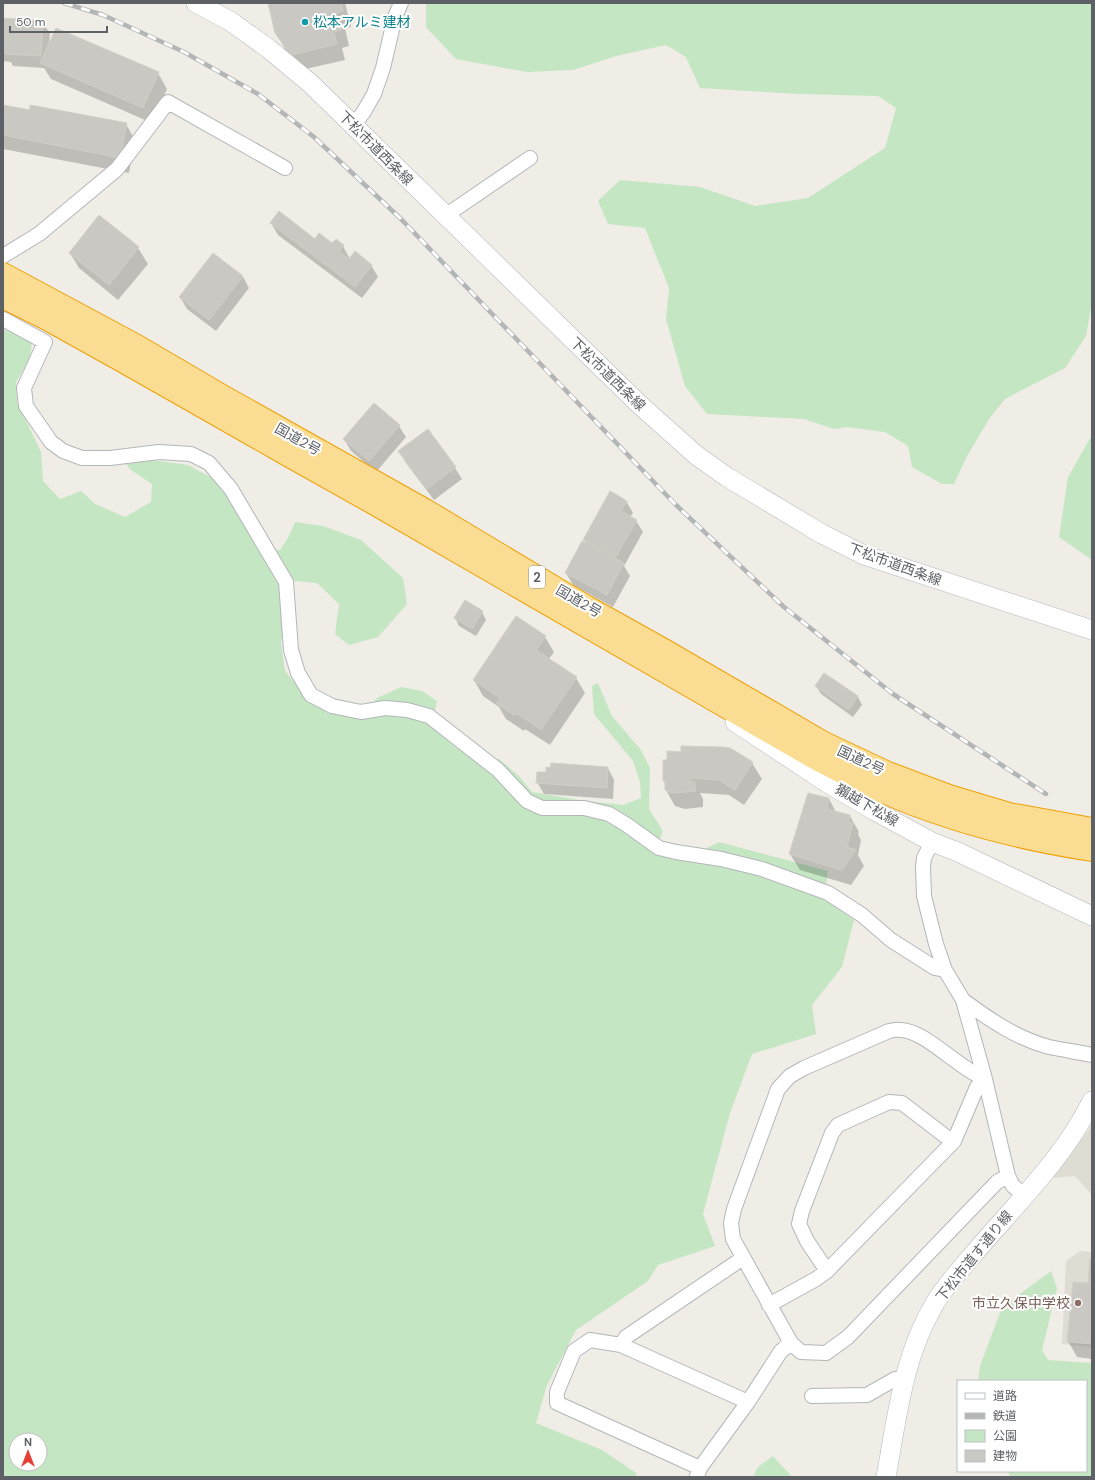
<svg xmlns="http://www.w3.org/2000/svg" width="1095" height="1480" viewBox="0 0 1095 1480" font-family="'DM Sans','Noto Sans JP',sans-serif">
<rect width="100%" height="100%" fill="#efede6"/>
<!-- education -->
<path fill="#dfdcd4" d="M 1092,1125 L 1092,1195 L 1075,1176 L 1052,1178 L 1063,1165 Z
M 1080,1251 L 1092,1252 L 1092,1347 L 1062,1344 L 1066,1261 Z"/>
<!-- green -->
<path fill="#c4e6c3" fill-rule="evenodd" d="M 426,3 L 1092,3 L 1092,302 L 1086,336 L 1065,368 L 1005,399 L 989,419 L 966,458 L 954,484 L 942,484 L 912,467 L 908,446 L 885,432 L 847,427 L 834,429 L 804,419 L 707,414 L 685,386 L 666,319 L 669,288 L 645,228 L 608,224 L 598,201 L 620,180 L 700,187 L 755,206 L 808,198 L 885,148 L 896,108 L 878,96 L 799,94 L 700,88 L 686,57 L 666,45 L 616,56 L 573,70 L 527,72 L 456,59 L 426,27 Z
M 3,329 L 32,342 L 30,358 L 16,382 L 17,402 L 41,452 L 43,481 L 60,499 L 81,491 L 95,504 L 125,517 L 151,502 L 152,484 L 131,470 L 126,464 L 152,460 L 188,465 L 214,479 L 242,514 L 262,549 L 280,550 L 288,538 L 295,522 L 323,526 L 361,540 L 403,578 L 407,604 L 378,637 L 349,645 L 335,634 L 339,604 L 317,583 L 295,581 L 282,592 L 285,619 L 281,643 L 285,671 L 309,701 L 336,715 L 361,716 L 377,698 L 401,687 L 422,691 L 437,701 L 432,726 L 456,748 L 481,762 L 499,759 L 519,776 L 532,792 L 579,800 L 623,805 L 641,798 L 640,782 L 633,761 L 594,714 L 592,686 L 598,683 L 612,716 L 641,750 L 650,768 L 649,809 L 663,831 L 655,851 L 689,857 L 719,842 L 828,871 L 824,899 L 854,920 L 842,967 L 812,1005 L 816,1034 L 752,1054 L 730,1113 L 703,1214 L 715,1246 L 658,1265 L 648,1281 L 576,1330 L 547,1385 L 536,1423 L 602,1450 L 636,1473 L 637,1477 L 3,1477 ZM 16,1440 L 40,1440 L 40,1464 L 16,1464 Z
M 1092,435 L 1092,560 L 1059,537 L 1068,477 Z
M 1051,1271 L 1057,1288 L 1042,1350 L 1048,1360 L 1092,1363 L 1092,1477 L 1011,1477 L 1007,1471 L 1086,1471 L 1086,1381 L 978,1381 L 980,1366 L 1002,1307 Z
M 773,1456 L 792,1477 L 753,1477 L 758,1467 Z"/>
<!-- shadow -->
<path fill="#0003" d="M 269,3 L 345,3 L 351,27 L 345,28 L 349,46 L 342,48 L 345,60 L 301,70 L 285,49 L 276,33 Z
M 3,19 L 43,22 L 50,34 L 49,46 L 158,73 L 167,89 L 152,123 L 51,79 L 44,68 L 13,66 L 11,62 L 3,61 Z
M 3,106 L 30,111 L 126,124 L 135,140 L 129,173 L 3,149 Z
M 99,216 L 138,248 L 148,264 L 118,300 L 79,268 L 70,253 Z
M 271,223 L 315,240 L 343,246 L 350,259 L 371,265 L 378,277 L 362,298 L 278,235 Z
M 213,254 L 243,277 L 249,288 L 216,331 L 187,309 L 180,297 Z
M 399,426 L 406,437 L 376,472 L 351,451 L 344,439 Z
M 400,451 L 455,468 L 462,479 L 434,500 L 406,463 Z
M 626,501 L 633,513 L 630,517 L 636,521 L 643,532 L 624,566 L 630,576 L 613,607 L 573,585 L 566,573 L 587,545 L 584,540 Z
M 482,612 L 486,620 L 476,636 L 459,626 L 455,618 Z
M 545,637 L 554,652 L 549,659 L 576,678 L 585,693 L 550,745 L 525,729 L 524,731 L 506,719 L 499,707 L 483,696 L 474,680 Z
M 825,674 L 858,697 L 862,705 L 853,717 L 821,694 L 816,686 Z
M 729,749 L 752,763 L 762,779 L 744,805 L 729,795 L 700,793 L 703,799 L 703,807 L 685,809 L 675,806 L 666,790 L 666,785 L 664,781 L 668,761 L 681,753 Z
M 608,768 L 614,780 L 613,799 L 544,794 L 537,782 L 547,773 Z
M 829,799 L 836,812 L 850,816 L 859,832 L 858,834 L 861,840 L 858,855 L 864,866 L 851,885 L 800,870 L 790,854 Z
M 1092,1260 L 1092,1359 L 1077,1357 L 1068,1341 L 1089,1284 Z"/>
<!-- building -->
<path fill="#cac8c3" stroke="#d4cec4" d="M 268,3 L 341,3 L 343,11 L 336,13 L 341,30 L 334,32 L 337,44 L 291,55 L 275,33 Z
M 3,18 L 43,21 L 41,56 L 5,54 L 6,50 L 3,50 Z
M 56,28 L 159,72 L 143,108 L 40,63 Z
M 3,105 L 30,110 L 30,105 L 127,123 L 120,158 L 3,135 Z
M 279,211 L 315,239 L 319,233 L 332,243 L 336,239 L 344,245 L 339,252 L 349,259 L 355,251 L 372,265 L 355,287 L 270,223 Z
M 99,215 L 139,247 L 109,285 L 69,253 Z
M 213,253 L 243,276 L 209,320 L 179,297 Z
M 374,403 L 400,425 L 369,461 L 343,439 Z
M 428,429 L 456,467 L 427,489 L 398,451 Z
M 610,491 L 627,501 L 621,511 L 637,520 L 616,557 L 583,540 Z
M 582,541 L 624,563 L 607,595 L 565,573 Z
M 465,600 L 483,611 L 472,629 L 454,618 Z
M 516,616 L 546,636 L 536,650 L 577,677 L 541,730 L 516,713 L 514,715 L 496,703 L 500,698 L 473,680 Z
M 824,673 L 858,696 L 849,710 L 815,686 Z
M 681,746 L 721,747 L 730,748 L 753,762 L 735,790 L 719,780 L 690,778 L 690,782 L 695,782 L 695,791 L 676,793 L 669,792 L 665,790 L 665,781 L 663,781 L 663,760 L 667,760 L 667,751 L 681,752 Z
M 551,763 L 608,767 L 607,788 L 536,783 L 537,772 L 546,772 L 546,767 L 550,768 Z
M 808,793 L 829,798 L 827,809 L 850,815 L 848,822 L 853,823 L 847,847 L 856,850 L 842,870 L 789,854 Z
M 1090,1258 L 1092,1259 L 1092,1344 L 1067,1342 L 1073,1282 L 1088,1283 Z"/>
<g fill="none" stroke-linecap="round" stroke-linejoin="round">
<!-- street casing -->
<g stroke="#b3b6ba" stroke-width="16">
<path id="street" d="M 353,125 L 363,113 L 374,94 L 383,68 L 395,17 L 401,3
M 445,216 L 530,158
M 3,256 L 39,234 L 117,169 L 168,102 L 285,168
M 3,319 L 45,342 L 24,388 L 26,406 L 51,442 L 63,451 L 82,458 L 110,458 L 159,452 L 191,454 L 209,463 L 231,489 L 286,582 L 291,650 L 298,673 L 311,695 L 332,706 L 361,712 L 385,708 L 407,710 L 429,716 L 498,770 L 527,801 L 542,808 L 584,808 L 609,814 L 627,825 L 659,848 L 676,852 L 721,859 L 762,869 L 828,893 L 862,915 L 891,940 L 935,968 L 945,970
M 932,842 L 924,858 L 923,866 L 924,896 L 936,944 L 945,970 L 963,1000 L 985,1079 L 1008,1176 L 1013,1186 L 1024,1195
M 963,1000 C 990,1020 1016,1038 1049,1047 C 1063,1050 1078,1052 1092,1055
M 827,1271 L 807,1241 L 799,1224 L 802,1211 L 832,1133 L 838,1125 L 889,1102 L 902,1103 L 945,1136 L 954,1141
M 769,1305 L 816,1279 L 827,1271 L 954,1141 L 977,1087 L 985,1079 C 959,1069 926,1031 901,1030 C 897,1029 893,1030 889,1031 L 804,1068 L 790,1076 L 778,1089 L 734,1209 L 731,1223 L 733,1239 L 791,1343 L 801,1352 L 826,1353 L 848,1337 L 997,1182 L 1008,1176
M 621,1345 L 626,1337 L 743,1258
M 812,1396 L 867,1395 L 895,1379 L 904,1379
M 700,1468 L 557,1403 L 557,1392 L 574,1351 L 590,1340 L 621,1345 L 748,1402
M 697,1476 L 700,1468 L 748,1402 L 781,1351 L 791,1343"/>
</g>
<!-- secondary casing -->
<g stroke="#b4b8bd" stroke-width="20">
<path id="secondary" d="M 196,3 L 230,21 L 269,49 L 311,84 L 640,405 L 696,455 L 727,477 L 822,534 L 864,555 L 1092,630
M 735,722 L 829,784 L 875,811 L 932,842 L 958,852 L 1092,916
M 886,1477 C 897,1418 903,1356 935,1303 C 944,1287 958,1273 970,1258 C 1012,1208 1063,1160 1092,1101"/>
</g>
<!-- highway casing -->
<g stroke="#eea007" stroke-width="24">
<path id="highway" d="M 3,274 L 137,346 L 224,397 L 425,510 L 587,607 L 664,650 L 824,743 L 888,773 L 949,796 L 1009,814 L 1092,829
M 3,297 L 47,319 L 126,363 L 286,454 L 375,504 L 813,757 C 836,769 860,782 884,792 C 950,821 1021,839 1092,850"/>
</g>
<!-- street -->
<use href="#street" stroke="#fff" stroke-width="14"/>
<!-- secondary -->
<use href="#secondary" stroke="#fff" stroke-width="19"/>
<!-- highway -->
<use href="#highway" stroke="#fadd92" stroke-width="22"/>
<!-- rail casing -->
<g stroke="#b4b5b6" stroke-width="4.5">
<path id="rail" d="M 64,3 L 103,15 L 184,52 L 258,94 L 314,137 L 400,218 L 676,505 L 784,607 L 893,694 L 1046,794"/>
</g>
<!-- rail -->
<use href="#rail" stroke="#fff" stroke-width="3" stroke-dasharray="9" stroke-linecap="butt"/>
</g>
<!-- markers -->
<circle fill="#0f9aa8" stroke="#fff" stroke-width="1.5" cx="305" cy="22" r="4"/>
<circle fill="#8d6e63" stroke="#fff" stroke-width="1.5" cx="1078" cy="1303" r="4"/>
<g text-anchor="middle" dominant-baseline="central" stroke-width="4" stroke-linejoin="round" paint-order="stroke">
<!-- shield labels -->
<rect fill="#fff" stroke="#8e9094" stroke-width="1" x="529" y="566" width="16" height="22" rx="3"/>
<g font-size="13" font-weight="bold" fill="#5d6166">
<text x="537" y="577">2</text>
</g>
<!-- culture labels -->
<g font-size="14" fill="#0d838f" stroke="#fff" text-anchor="start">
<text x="313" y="22">松本アルミ建材</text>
</g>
<!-- street labels -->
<g font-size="14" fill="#5d6166" stroke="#fff">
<text transform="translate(376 148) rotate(45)">下松市道西条線</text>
<text transform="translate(608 374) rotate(44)">下松市道西条線</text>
<text transform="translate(298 439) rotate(29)">国道2号</text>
<text transform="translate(895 564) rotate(20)">下松市道西条線</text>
<text transform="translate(579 601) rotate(30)">国道2号</text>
<text transform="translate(861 760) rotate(25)">国道2号</text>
<text transform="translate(867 805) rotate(30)">獺越下松線</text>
<text transform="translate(974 1256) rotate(-51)">下松市道す通り線</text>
</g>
<!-- education labels -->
<g font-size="14" fill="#785e54" stroke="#fff" text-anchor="end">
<text x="1070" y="1303">市立久保中学校</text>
</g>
</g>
<!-- border -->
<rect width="1095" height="1480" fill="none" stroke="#5d6166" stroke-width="8"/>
<!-- legend -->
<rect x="957" y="1380" width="130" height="92" fill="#ffffff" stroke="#bec0c2"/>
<rect x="965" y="1393" width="20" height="6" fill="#ffffff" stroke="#bec0c2"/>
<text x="993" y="1400" font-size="12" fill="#5d6166">道路</text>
<rect x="965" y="1413" width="20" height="6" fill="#b4b5b6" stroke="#bec0c2"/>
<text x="993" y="1420" font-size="12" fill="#5d6166">鉄道</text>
<rect x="965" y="1430" width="20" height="12" fill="#c4e6c3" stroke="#bec0c2"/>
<text x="993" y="1440" font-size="12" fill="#5d6166">公園</text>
<rect x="965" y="1450" width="20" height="12" fill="#cac8c3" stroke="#bec0c2"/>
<text x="993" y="1460" font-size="12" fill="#5d6166">建物</text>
<!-- north arrow -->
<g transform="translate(28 1452)"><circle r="19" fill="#ffffff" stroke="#bec0c2"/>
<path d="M0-3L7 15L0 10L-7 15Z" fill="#e54036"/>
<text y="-6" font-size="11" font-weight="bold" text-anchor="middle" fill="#5d6166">N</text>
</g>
<!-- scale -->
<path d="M10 26v6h97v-6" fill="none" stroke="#5d6166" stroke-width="2"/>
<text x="16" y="26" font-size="12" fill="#5d6166" stroke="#ffffff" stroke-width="3" paint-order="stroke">50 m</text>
</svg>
